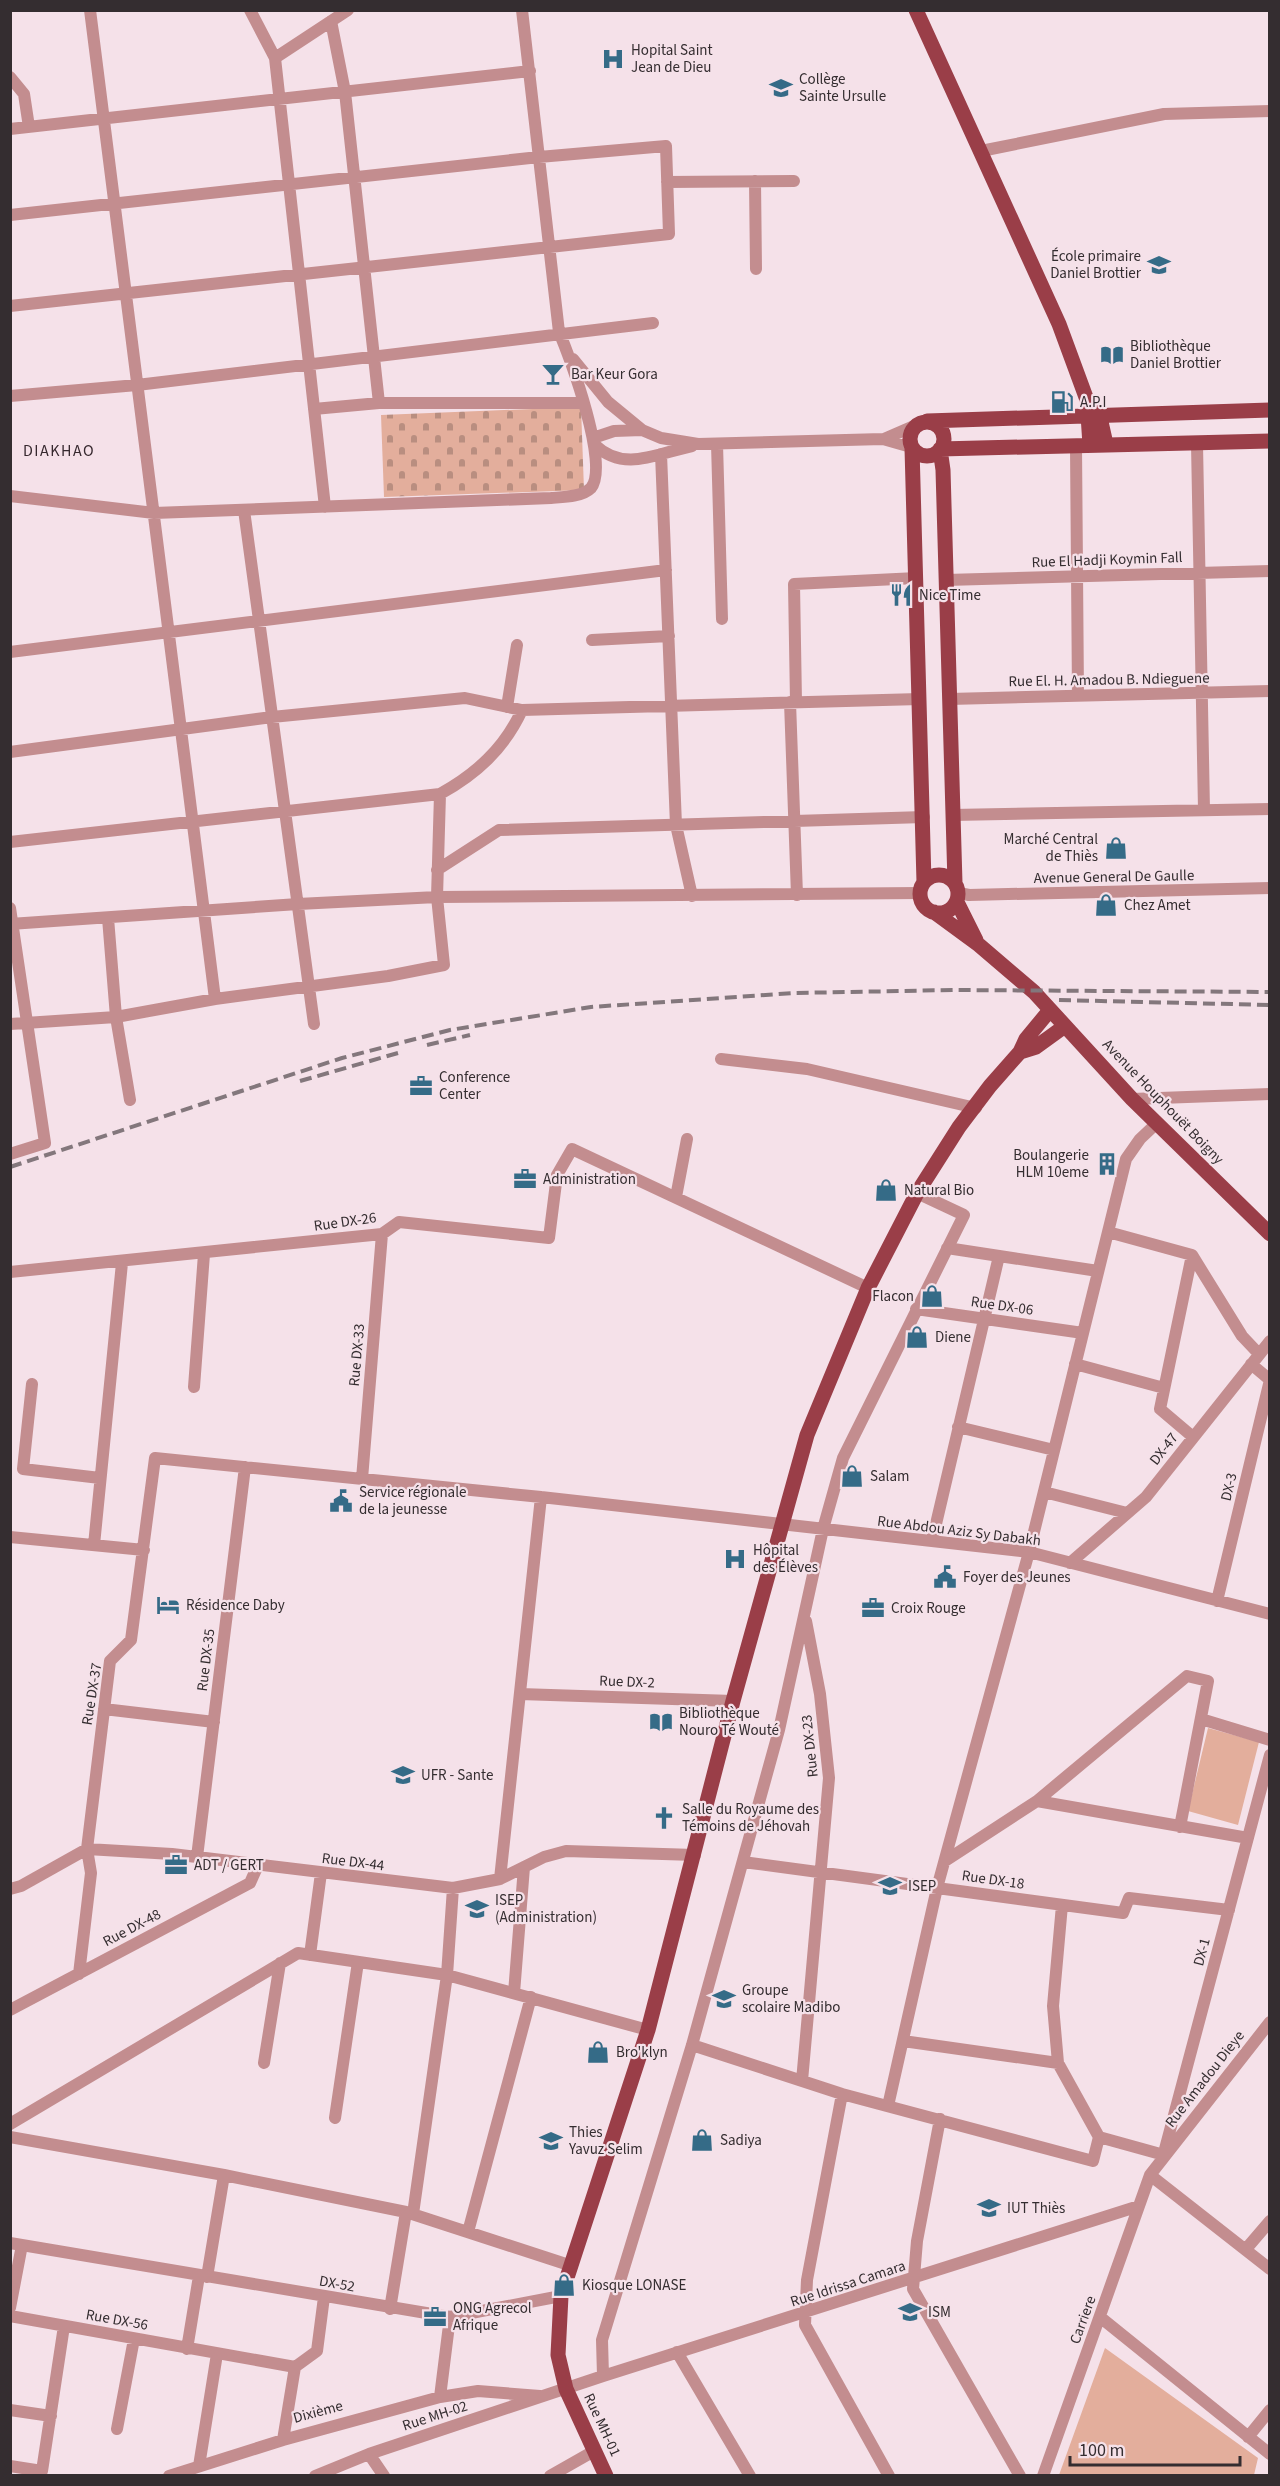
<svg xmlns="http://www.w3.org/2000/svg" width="1280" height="2486" viewBox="0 0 1280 2486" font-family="'Source Sans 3',sans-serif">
<defs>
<pattern id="cemetery-stones" width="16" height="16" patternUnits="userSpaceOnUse" patternTransform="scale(1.5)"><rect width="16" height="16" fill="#e3ae9c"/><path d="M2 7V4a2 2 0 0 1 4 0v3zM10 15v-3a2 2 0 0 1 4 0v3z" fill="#b98e80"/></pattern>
</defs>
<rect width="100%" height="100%" fill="#f5e1e9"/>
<!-- green -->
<path fill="#e3ae9c" d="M 1208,1728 L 1259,1742 L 1238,1825 L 1188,1811 Z
M 1105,2348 L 1258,2458 L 1254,2475 L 1059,2475 Z"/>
<!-- cemetery -->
<path fill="url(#cemetery-stones)" d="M 581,407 L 584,490 L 384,497 L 381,415 Z"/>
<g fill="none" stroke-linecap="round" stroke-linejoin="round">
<!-- minor -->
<path stroke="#c38d8f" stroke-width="12" d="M 90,10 L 215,999
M 250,10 L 275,58 L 325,507
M 275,58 L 348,10
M 10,77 L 24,94 L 29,127
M 10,129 L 530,71
M 981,151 L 1164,114 L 1270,111
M 755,181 L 756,269
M 667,182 L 794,181
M 10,215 L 539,157 L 666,146 L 669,234 L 10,306
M 573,359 L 608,402 L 642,430 L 661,438 L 698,444 L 883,439 L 911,447
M 10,396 L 137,385 L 653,323
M 379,403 L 583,403
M 314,409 L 379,403 L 345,92 L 331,21
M 593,438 L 614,431 L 642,430
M 884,439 L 914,426
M 717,444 L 722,619
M 1197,444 L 1204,810
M 595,445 C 624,473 658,453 692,446
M 1076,446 L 1078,696
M 661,454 L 676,825 L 692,896
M 10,496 L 154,513 L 551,498 C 563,497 582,497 591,488 C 610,466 570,357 559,332 L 522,10
M 244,510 L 314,1024
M 946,580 L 1270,571
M 592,640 L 669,636
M 10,652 L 666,570
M 949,699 L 1270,691
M 790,702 L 797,895
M 796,702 L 794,584 L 917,578
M 507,707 L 517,645
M 10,752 L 272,717 L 465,698 L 522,710 L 920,699
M 952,815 L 1270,809
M 10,842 L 440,794 C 476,774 504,749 522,710
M 437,870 L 499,830 L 924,817
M 959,893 L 969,895 L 1270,888
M 10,908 L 45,1143 L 10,1154
M 108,918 L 116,1017 L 130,1100
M 10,924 L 298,904 L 437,897 L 920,893
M 10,1024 L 116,1017 L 215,999 L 388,976 L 444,965 L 437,897 L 440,794
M 721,1059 L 807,1069 L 976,1108
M 1132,1099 L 1270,1094
M 676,1197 L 687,1139
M 1108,1232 L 1192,1255 L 1242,1336 L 1259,1354
M 947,1248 L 1098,1271
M 1192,1255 L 1160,1409 L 1193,1437
M 10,1272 L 382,1234 L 399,1222 L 549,1238 L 557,1175 L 572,1149 L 868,1288
M 916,1309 L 1083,1333
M 1075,1364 L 1164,1388
M 1251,1364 L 1270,1380
M 32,1384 L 23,1469 L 100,1478
M 194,1387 L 204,1254
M 958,1427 L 1054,1450
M 362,1479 L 382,1234
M 1044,1492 L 1127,1513
M 10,1537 L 144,1550
M 932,1541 L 999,1256
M 94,1545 L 122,1263
M 1070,1563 L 1146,1497 L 1270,1341
M 1217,1601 L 1270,1380
M 520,1694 L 733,1701
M 104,1709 L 214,1722
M 1201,1719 L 1270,1740
M 1037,1801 L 1248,1838
M 197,1857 L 245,1467
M 945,1861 L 1037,1801 L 1187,1676 L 1208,1681 L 1180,1827
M 743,1862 L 1123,1913 L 1129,1898 L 1229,1910
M 500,1879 L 541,1497
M 10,1889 L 21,1886 L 87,1849 L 172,1854 L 453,1888 L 500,1879 L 544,1857 L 566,1851 L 695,1855
M 310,1955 L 321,1873
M 79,1974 L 91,1873 L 87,1849 L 110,1661 L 131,1640 L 155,1458 L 541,1497 L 1029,1552 L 1270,1614
M 514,1993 L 524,1867
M 10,2010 L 250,1883 L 258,1865
M 692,2045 L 842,2094 L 1093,2161 L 1099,2137 L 1058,2063 L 903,2041
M 264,2063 L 280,1963
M 1058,2063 L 1053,2006 L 1062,1905
M 802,2081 L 829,1778 L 820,1694 L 806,1621
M 842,2094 L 807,2280 L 805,2325 L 889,2476
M 888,2106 L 937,1888 L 1029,1552 L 1126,1159 L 1140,1139 L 1157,1123
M 335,2118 L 358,1962
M 940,2119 L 917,2241 L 913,2289 L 1020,2476
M 10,2124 L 298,1953 L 447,1975 L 648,2030
M 10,2137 L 224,2175 L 406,2212 L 572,2266
M 1099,2137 L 1164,2155
M 1165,2149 L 1270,1755
M 1150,2175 L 1270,2269
M 413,2214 L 447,1975 L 453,1888
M 468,2232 L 531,1997
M 10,2243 L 450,2317 L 561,2296
M 1246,2249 L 1270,2221
M 207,2277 L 224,2175
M 10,2308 L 22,2245
M 390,2309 L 406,2212
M 10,2316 L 295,2367 L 317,2351 L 324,2297
M 1100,2317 L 1270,2454
M 187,2349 L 199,2276
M 677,2352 L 750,2476
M 603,2376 L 602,2340 L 692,2045 L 779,1730 L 823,1529 L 843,1458 L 964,1215 L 917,1193
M 440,2397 L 450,2317
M 10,2410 L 51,2416
M 117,2429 L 134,2339
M 1248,2437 L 1270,2410
M 283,2440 L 295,2367
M 369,2454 L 384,2476
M 10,2466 L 42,2471 L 64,2326
M 199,2466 L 217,2354
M 169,2476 L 283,2440 L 440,2397 L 478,2391 L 540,2396
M 315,2476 L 369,2454 L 603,2376 L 1139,2206
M 550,2476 L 594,2451
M 1043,2476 L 1150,2175 L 1270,2022"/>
<!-- major -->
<path stroke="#9a3e48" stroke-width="15" d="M 916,10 L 1059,324 L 1087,400 L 1090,445
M 1094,409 L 1101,422 L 1106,444
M 927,421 L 1270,410
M910 439a17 17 0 1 1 34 0a17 17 0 1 1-34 0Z
M 912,448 L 924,882
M920 894a19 19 0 1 1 38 0a19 19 0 1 1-38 0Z
M 955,883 L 943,470 L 940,449 L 1270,441
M 957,902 L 976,940
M 934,912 L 979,945 L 1034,992 L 1132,1099 L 1270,1234
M 1020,1052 L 1036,1047 L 1065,1026
M 606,2476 L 566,2389 L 558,2355 L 561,2296 L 648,2030 L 733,1701 L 807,1435 L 868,1288 L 917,1193 L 959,1127 L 990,1086 L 1020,1052 L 1026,1039 L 1050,1010"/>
<!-- rail -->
<path stroke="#83777c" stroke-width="4" stroke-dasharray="12 6" stroke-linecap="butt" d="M 1059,1000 L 1270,1005
M 427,1045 L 470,1035
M 300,1081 L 398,1053
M 10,1167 L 342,1058 L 450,1030 L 591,1007 L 794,993 L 954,990 L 1270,992"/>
</g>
<!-- icons -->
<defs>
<g id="hospital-bare" transform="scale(1.8)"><path d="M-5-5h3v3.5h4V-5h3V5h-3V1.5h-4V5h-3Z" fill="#356b87" stroke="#f5e1e9" stroke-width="2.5" paint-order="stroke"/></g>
<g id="school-bare" transform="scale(1.8)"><path d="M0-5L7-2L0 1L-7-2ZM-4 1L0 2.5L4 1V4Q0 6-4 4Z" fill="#356b87" stroke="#f5e1e9" stroke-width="2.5" paint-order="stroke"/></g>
<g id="library-bare" transform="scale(1.8)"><path d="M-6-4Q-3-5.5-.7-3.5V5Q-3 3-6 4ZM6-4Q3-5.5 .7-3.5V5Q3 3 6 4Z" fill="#356b87" stroke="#f5e1e9" stroke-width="2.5" paint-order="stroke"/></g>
<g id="bar-bare" transform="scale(1.8)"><path d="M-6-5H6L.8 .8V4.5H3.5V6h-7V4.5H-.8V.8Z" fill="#356b87" stroke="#f5e1e9" stroke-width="2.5" paint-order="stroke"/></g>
<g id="fuel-bare" transform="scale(1.8)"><path d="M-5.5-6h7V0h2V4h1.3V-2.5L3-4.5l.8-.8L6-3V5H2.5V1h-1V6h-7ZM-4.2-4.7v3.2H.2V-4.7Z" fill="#356b87" stroke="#f5e1e9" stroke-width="2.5" paint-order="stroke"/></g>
<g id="restaurant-bare" transform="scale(1.8)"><path d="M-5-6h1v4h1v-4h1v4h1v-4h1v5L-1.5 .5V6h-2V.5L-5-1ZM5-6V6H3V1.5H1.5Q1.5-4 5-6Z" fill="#356b87" stroke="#f5e1e9" stroke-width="2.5" paint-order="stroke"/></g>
<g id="shop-bare" transform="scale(1.8)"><path d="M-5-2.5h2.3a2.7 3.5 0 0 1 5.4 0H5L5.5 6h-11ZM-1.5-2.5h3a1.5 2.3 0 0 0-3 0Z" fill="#356b87" stroke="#f5e1e9" stroke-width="2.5" paint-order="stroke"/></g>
<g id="office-bare" transform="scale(1.8)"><path d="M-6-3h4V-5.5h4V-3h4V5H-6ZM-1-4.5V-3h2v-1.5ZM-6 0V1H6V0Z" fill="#356b87" stroke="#f5e1e9" stroke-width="2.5" paint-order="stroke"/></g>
<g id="building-bare" transform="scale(1.8)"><path d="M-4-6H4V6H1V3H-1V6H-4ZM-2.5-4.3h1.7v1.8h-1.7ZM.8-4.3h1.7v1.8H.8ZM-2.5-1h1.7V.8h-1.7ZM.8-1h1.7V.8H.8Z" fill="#356b87" stroke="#f5e1e9" stroke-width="2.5" paint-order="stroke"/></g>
<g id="civic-bare" transform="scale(1.8)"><path d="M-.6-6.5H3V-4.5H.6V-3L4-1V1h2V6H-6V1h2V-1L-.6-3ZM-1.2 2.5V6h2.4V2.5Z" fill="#356b87" stroke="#f5e1e9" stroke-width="2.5" paint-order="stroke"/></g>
<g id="hotel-bare" transform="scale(1.8)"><path d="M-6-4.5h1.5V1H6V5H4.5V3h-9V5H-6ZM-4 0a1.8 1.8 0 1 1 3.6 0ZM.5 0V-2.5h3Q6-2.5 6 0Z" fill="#356b87" stroke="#f5e1e9" stroke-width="2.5" paint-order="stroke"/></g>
<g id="university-bare" transform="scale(1.8)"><path d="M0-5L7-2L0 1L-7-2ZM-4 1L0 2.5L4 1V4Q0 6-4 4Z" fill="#356b87" stroke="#f5e1e9" stroke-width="2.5" paint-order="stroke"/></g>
<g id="church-bare" transform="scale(1.8)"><path d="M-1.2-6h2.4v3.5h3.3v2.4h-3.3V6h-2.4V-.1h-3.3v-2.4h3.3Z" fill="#356b87" stroke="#f5e1e9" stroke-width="2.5" paint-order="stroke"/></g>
</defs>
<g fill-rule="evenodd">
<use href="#hospital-bare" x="613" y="59"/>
<use href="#school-bare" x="781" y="88"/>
<use href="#school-bare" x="1159" y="265"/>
<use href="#library-bare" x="1112" y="355"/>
<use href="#bar-bare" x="553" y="374"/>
<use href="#fuel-bare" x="1062" y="402"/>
<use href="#restaurant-bare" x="901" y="595"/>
<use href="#shop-bare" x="1116" y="848"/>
<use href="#shop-bare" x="1106" y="905"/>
<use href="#office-bare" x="421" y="1086"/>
<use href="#building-bare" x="1107" y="1164"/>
<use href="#office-bare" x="525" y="1179"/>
<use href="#shop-bare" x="886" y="1190"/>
<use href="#shop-bare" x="932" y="1296"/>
<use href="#shop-bare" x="917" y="1337"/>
<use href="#shop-bare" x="852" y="1476"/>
<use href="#civic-bare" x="341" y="1501"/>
<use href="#hospital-bare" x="735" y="1559"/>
<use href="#civic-bare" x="945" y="1577"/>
<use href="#hotel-bare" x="168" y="1605"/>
<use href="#office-bare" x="873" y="1608"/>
<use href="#library-bare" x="661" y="1722"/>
<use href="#university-bare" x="403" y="1775"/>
<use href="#church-bare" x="664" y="1818"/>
<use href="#office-bare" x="176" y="1865"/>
<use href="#university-bare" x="890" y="1886"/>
<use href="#university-bare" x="477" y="1909"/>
<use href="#school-bare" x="724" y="1999"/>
<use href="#shop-bare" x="598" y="2052"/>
<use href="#shop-bare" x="702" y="2140"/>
<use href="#school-bare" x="551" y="2141"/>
<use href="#university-bare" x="989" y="2208"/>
<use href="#shop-bare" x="564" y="2285"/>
<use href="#university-bare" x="910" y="2312"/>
<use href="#office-bare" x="435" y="2317"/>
</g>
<g text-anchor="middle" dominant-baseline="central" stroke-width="4.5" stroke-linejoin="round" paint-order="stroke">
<!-- poi labels -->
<g font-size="15" fill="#342d30" stroke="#f5e1e9" text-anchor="start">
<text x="631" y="50">Hopital Saint<tspan x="631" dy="17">Jean de Dieu</tspan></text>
<text x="799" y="79">Collège<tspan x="799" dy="17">Sainte Ursulle</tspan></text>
<text x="1141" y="256" text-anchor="end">École primaire<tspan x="1141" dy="17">Daniel Brottier</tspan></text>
<text x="1130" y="346">Bibliothèque<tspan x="1130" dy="17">Daniel Brottier</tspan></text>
<text x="571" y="374">Bar Keur Gora</text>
<text x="1080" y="402">A.P.I</text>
<text x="919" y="595">Nice Time</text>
<text x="1098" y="839" text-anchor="end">Marché Central<tspan x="1098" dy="17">de Thiès</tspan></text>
<text x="1124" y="905">Chez Amet</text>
<text x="439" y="1077">Conference<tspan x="439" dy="17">Center</tspan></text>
<text x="1089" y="1155" text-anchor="end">Boulangerie<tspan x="1089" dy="17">HLM 10eme</tspan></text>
<text x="543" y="1179">Administration</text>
<text x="904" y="1190">Natural Bio</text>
<text x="914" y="1296" text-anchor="end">Flacon</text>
<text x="935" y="1337">Diene</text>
<text x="870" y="1476">Salam</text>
<text x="359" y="1492">Service régionale<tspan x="359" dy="17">de la jeunesse</tspan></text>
<text x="753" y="1550">Hôpital<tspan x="753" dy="17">des Élèves</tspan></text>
<text x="963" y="1577">Foyer des Jeunes</text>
<text x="186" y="1605">Résidence Daby</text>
<text x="891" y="1608">Croix Rouge</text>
<text x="679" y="1713">Bibliothèque<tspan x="679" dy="17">Nouro Té Wouté</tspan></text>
<text x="421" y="1775">UFR - Sante</text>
<text x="682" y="1809">Salle du Royaume des<tspan x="682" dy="17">Témoins de Jéhovah</tspan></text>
<text x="194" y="1865">ADT / GERT</text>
<text x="908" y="1886">ISEP</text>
<text x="495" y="1900">ISEP<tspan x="495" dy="17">(Administration)</tspan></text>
<text x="742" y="1990">Groupe<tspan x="742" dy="17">scolaire Madibo</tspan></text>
<text x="616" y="2052">Bro'klyn</text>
<text x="569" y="2132">Thies<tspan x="569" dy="17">Yavuz Selim</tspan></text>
<text x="720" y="2140">Sadiya</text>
<text x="1007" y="2208">IUT Thiès</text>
<text x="582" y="2285">Kiosque LONASE</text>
<text x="453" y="2308">ONG Agrecol<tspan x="453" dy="17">Afrique</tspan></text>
<text x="928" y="2312">ISM</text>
</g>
<!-- street labels -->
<g font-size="15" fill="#342d30" stroke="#f5e1e9">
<text transform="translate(1107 560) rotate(-2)">Rue El Hadji Koymin Fall</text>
<text transform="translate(1109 680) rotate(-1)">Rue El. H. Amadou B. Ndieguene</text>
<text transform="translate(1114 877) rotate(-1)">Avenue General De Gaulle</text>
<text transform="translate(1163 1102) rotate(46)">Avenue Houphouët Boigny</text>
<text transform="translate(345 1222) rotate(-8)">Rue DX-26</text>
<text transform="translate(1002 1306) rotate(8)">Rue DX-06</text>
<text transform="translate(357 1355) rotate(-85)">Rue DX-33</text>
<text transform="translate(1164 1449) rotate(-52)">DX-47</text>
<text transform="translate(1229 1487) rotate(-77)">DX-3</text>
<text transform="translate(959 1531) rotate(7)">Rue Abdou Aziz Sy Dabakh</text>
<text transform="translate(206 1660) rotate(-83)">Rue DX-35</text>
<text transform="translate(627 1682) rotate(2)">Rue DX-2</text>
<text transform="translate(92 1694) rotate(-81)">Rue DX-37</text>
<text transform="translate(810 1746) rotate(-96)">Rue DX-23</text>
<text transform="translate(353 1862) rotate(7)">Rue DX-44</text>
<text transform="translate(993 1880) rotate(8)">Rue DX-18</text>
<text transform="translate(132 1928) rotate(-28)">Rue DX-48</text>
<text transform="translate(1202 1952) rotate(-75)">DX-1</text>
<text transform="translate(1205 2079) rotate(-52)">Rue Amadou Dieye</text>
<text transform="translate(337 2284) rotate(10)">DX-52</text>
<text transform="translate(848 2284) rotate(-18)">Rue Idrissa Camara</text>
<text transform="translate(117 2320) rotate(10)">Rue DX-56</text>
<text transform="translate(1083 2320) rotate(-70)">Carriere</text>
<text transform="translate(318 2412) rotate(-15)">Dixième</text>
<text transform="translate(435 2416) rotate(-18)">Rue MH-02</text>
<text transform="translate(602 2425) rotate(65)">Rue MH-01</text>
</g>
<!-- neighbourhood labels -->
<g font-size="16" letter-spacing="1.5" fill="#36282e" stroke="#f5e1e9">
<text x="59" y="451">DIAKHAO</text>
</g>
</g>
<!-- border -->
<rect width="1280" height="2486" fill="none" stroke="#342d30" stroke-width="24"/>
<!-- scale -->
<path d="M1070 2456v9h170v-9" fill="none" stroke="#342d30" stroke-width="3"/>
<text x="1079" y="2456" font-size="18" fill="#342d30" stroke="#f5e1e9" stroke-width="4.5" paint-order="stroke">100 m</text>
</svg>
